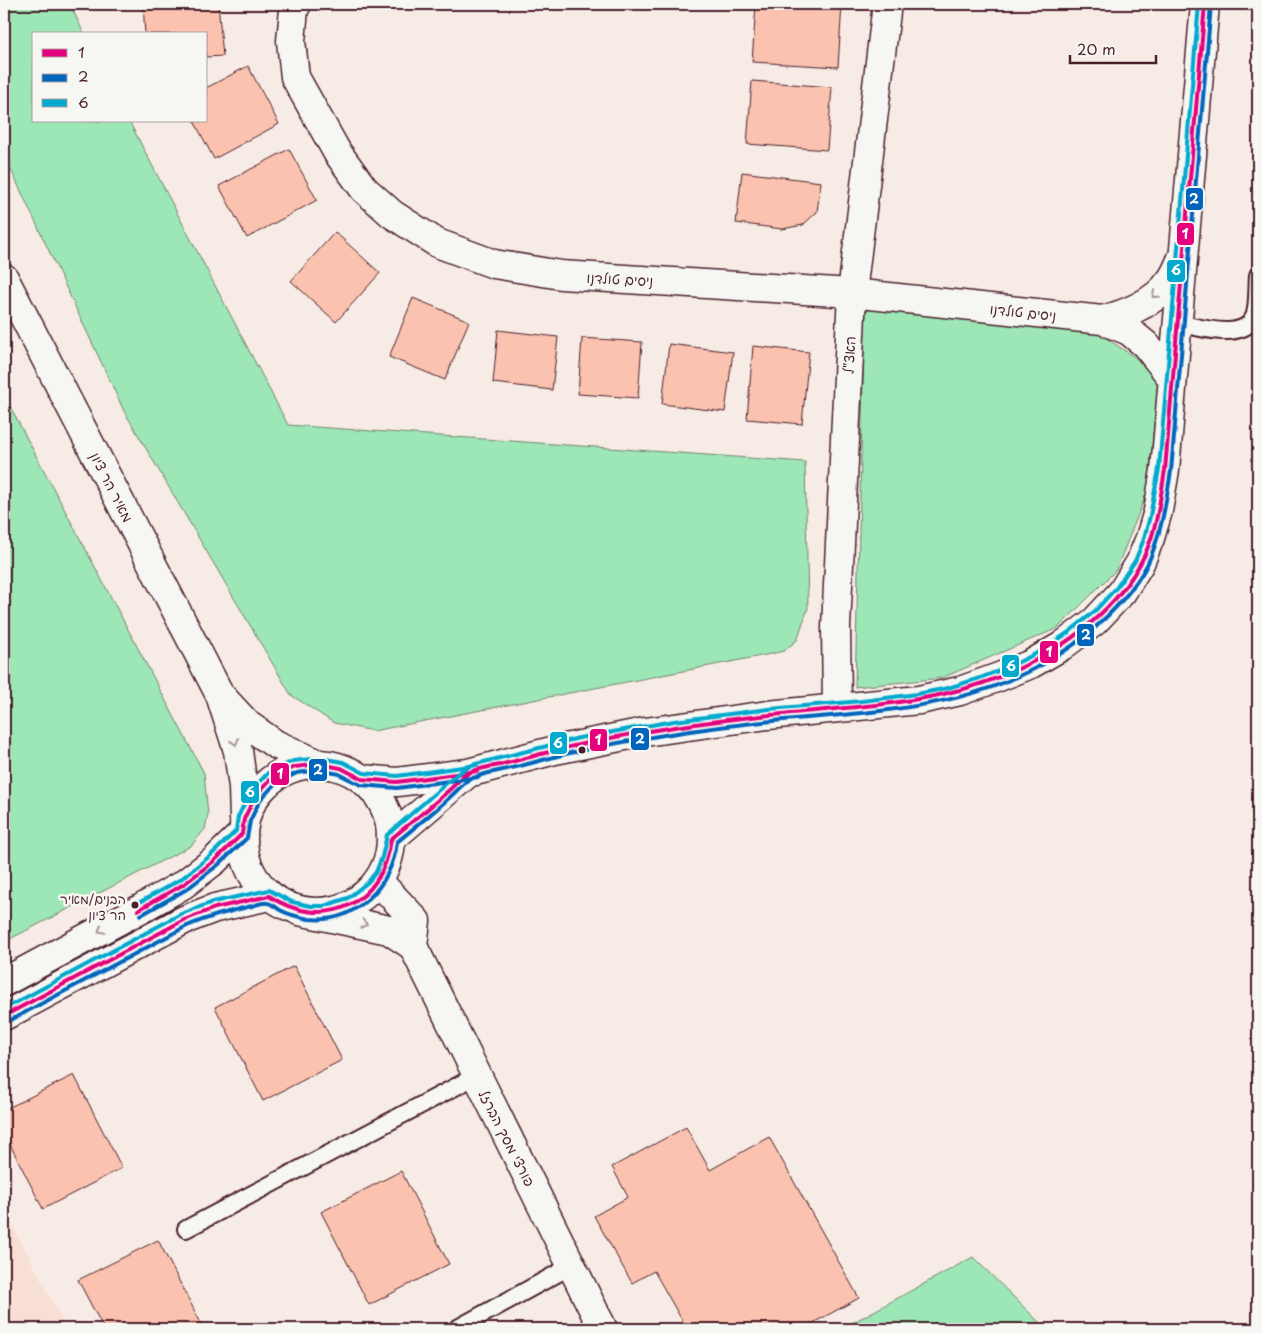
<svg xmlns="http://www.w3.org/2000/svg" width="1262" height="1333" viewBox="0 0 1262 1333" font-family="'Playpen Sans','Playpen Sans Hebrew',sans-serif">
<rect width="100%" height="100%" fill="#f7ece5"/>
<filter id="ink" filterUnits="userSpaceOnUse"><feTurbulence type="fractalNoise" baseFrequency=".02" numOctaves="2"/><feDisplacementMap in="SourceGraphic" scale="10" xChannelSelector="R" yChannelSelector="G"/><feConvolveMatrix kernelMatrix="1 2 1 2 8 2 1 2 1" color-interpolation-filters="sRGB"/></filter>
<g filter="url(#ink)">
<!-- built -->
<path fill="#f8dfd5" d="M 4,1209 L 67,1329 L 4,1329 Z"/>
<!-- green -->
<path fill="#9de6b5" stroke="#748270" d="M 4,4 L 70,4 L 84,34 L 34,34 L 34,121 L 129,121 L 288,425 L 805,462 L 808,608 L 797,640 L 784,651 L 761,656 L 373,731 L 334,723 L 291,695 L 124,411 L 4,155 Z
M 865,305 L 1100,334 L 1136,358 L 1158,382 L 1148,490 L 1116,570 L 1058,628 L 942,678 L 855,687 Z
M 4,395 L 204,773 L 208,815 L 205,829 L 191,846 L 4,942 Z
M 973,1257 L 1046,1329 L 841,1329 Z"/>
<!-- building -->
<path fill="#fac2af" stroke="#4a1f2b" d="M 143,4 L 218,4 L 223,56 L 206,57 L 206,34 L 145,34 Z
M 756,4 L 842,4 L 838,67 L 752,62 Z
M 248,66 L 279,124 L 214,159 L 194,121 L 206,121 L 206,88 Z
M 752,81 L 832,87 L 827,150 L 747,144 Z
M 289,149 L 317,200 L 247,238 L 219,186 Z
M 742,172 L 821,182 L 817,212 L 803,225 L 782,229 L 736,223 Z
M 335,232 L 380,273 L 336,322 L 291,281 Z
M 413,298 L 469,321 L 445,380 L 389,357 Z
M 498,330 L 558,337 L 552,390 L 493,383 Z
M 582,338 L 642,342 L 638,398 L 578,394 Z
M 669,344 L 733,352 L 725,412 L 662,404 Z
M 753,346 L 809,352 L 802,424 L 747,419 Z
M 294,966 L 342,1060 L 263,1101 L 215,1007 Z
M 74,1075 L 122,1168 L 43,1209 L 4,1133 L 4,1110 Z
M 686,1127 L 710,1170 L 769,1137 L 859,1298 L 802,1329 L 687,1329 L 654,1271 L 632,1283 L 594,1216 L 628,1197 L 612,1167 Z
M 401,1171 L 449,1264 L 369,1305 L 321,1212 Z
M 158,1240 L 204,1329 L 104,1329 L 78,1280 Z"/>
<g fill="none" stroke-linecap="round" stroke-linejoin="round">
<!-- service casing -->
<g stroke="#4a1f2b" stroke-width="20">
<path id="service" d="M 1177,323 C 1199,327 1246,343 1255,314 C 1258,302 1257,287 1258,275
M 186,1229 L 476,1076
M 456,1329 L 571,1266"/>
</g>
<!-- minor casing -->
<g stroke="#4a1f2b" stroke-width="31">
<path id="minor" d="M 297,4 L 294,9 L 291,41 L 295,77 L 337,152 L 364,189 L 392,214 L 437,243 L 494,264 L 561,275 L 852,293 L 1102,320 L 1129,331 L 1146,345 L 1172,378
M 4,278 L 220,695 L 238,751 L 243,787 L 244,819
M 1102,320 C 1126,314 1156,302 1170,281 C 1176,274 1179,264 1183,256
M 223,698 L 248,725 L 275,744 L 319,764
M 837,708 L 836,627 L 852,293 L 887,4
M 378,881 L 416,921 L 413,946
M 299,911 L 389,930 L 413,946 L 603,1329"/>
</g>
<!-- tertiary casing -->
<g stroke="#4a1f2b" stroke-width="31">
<path id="tertiary" d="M243 838a74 74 0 1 1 148 0a74 74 0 1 1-148 0Z
M 362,779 L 397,782 L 468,773 L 555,750 L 645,732 L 768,715 L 919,700 L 960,691 L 999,677 L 1031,664 L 1062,646 L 1095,621 L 1122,592 L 1140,563 L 1150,538 L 1158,511 L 1165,470 L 1205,4
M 391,839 L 468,773
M 4,982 L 142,908 L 184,884 L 214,861 L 242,834
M 4,1016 L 184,920 L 215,908 L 269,896"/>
</g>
<!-- service -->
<use href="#service" stroke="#f6f6f2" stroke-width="16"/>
<!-- minor -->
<use href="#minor" stroke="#f6f6f2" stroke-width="28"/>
<!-- tertiary -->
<use href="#tertiary" stroke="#f6f6f2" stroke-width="28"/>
<!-- bus-1 casing -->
<g stroke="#f6f6f2" stroke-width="8">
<path id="bus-1" d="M 138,910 L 184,884 L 214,861 L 242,834 L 244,819 L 255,796 L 272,778 L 295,767 L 319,764 L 341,768 L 362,779 L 397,782 L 478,771
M 4,1016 L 184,920 L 215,908 L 269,896 C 324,932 383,905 391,839 C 410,823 430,808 448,791 C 455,785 461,777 469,773 C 478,768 490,767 500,765 C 514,761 527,758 541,754 C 616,734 693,723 770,715 C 875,704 967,706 1060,646 C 1092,625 1121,598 1140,564 C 1156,536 1160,501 1165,470 L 1205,4"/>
</g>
<!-- bus-2 casing -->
<g stroke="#f6f6f2" stroke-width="8">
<path id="bus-2" d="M 141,915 L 187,889 L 218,865 L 247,838 L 250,821 L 260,800 L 276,783 L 297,773 L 319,770 L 339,774 L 361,785 L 397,788 L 479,777
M 7,1022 L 187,926 C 208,917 229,911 252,906 C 256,905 263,902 267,903 C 271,903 277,908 280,910 C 289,915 299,917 309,919 C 355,924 392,886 397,842 C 415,827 433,813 450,797 C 457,791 463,783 471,779 C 482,773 496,772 507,769 C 526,765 543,760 561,755 C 631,739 702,728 773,721 C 888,710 996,710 1090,632 C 1112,613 1133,591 1147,565 C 1161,536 1166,502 1171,471 L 1211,5"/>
</g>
<!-- bus-3 casing -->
<g stroke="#f6f6f2" stroke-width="8">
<path id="bus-3" d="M 135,905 L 181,879 L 210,856 L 236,831 L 238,817 L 250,792 L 268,773 L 293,761 L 320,758 L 343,762 L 364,773 L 397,776 L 477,765
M 4,1009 L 181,914 L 213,902 L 269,890 L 292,902 L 311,906 L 324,906 L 348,898 L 368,882 L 376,872 L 382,857 L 387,835 L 457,774 L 472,765 L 579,738 L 674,721 L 769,709 L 862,701 L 917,694 L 948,688 L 980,678 L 1011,666 L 1041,651 L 1069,632 L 1095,611 L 1117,587 L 1135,561 L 1144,539 L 1150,516 L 1159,469 L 1199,4"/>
</g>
<!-- bus-1 -->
<use href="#bus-1" stroke="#e5007d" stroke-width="4"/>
<!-- bus-2 -->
<use href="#bus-2" stroke="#0065bd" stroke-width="4"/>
<!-- bus-3 -->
<use href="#bus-3" stroke="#00a9ce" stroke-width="4"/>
</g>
<!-- one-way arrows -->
<defs><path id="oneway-chevron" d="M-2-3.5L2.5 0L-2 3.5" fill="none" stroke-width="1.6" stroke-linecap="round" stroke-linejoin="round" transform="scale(1.25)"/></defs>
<g stroke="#a99598">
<use href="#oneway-chevron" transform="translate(1155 295) rotate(141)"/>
<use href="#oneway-chevron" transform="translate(235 742) rotate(73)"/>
<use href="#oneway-chevron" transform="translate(364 924) rotate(12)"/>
<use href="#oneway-chevron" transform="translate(101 930) rotate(152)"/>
</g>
</g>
<!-- markers -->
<g fill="#4a1f2b" stroke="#f6f6f2" stroke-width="2">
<circle cx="582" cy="750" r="4.5"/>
<circle cx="135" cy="905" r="4.5"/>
</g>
<g text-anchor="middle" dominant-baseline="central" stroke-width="5" stroke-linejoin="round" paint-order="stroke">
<!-- bus labels -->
<g font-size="13" fill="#4a1f2b" stroke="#f6f6f2" text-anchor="end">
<text x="126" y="898">הבנים/מאיר<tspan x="126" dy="16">הר ציון</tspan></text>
</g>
<!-- street labels -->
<g font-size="14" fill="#4a1f2b" stroke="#f6f6f2">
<text transform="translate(620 279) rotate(3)">ניסים טולדנו</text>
<text transform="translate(1023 312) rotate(6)">ניסים טולדנו</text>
<text transform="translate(849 355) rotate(-87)">האצ"ל</text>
<text transform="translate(112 487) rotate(63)">מאיר הר ציון</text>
<text transform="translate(507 1138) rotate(63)">פורצי מסך הברזל</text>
</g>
</g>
<g stroke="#f6f6f2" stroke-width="2">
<rect x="1185" y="187" width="19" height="24" rx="5" fill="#0065bd"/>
<rect x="1176" y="222" width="19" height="24" rx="5" fill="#e5007d"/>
<rect x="1166" y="259" width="20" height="24" rx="5" fill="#00a9ce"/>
<rect x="1076" y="623" width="19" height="24" rx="5" fill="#0065bd"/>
<rect x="1039" y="640" width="20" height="24" rx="5" fill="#e5007d"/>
<rect x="1001" y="654" width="19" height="24" rx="5" fill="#00a9ce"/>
<rect x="630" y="727" width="20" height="24" rx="5" fill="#0065bd"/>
<rect x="589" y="728" width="19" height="24" rx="5" fill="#e5007d"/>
<rect x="549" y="731" width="19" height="24" rx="5" fill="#00a9ce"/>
<rect x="308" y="758" width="20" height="24" rx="5" fill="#0065bd"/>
<rect x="270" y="762" width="20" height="24" rx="5" fill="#e5007d"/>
<rect x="240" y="780" width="20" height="24" rx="5" fill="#00a9ce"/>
</g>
<g font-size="14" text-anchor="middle" font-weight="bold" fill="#fff">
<text x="1194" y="204">2</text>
<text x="1185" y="239">1</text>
<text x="1176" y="275">6</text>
<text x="1086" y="640">2</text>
<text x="1049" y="657">1</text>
<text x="1011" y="671">6</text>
<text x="640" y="744">2</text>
<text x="598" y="745">1</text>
<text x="558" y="748">6</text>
<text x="318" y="775">2</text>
<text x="280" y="779">1</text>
<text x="250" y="797">6</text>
</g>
<!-- margin -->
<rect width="1262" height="1333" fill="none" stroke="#f6f6f2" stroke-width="20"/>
<rect x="10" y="10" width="1242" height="1313" fill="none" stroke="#4a1f2b" stroke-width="2" filter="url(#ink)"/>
<!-- legend -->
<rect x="32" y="32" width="175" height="90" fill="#f6f6f2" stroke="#b1a0a2"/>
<rect x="42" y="49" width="25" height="8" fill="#e5007d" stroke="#b1a0a2"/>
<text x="78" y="58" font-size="15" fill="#4a1f2b">1</text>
<rect x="42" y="74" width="25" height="8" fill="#0065bd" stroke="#b1a0a2"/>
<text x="78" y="82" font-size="15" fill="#4a1f2b">2</text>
<rect x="42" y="99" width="25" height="8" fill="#00a9ce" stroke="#b1a0a2"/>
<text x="78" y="108" font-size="15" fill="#4a1f2b">6</text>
<!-- scale -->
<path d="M1070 55v8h86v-8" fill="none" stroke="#4a1f2b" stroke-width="2.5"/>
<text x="1077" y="55" font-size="15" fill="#4a1f2b" stroke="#f6f6f2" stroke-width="4" paint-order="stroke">20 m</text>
</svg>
